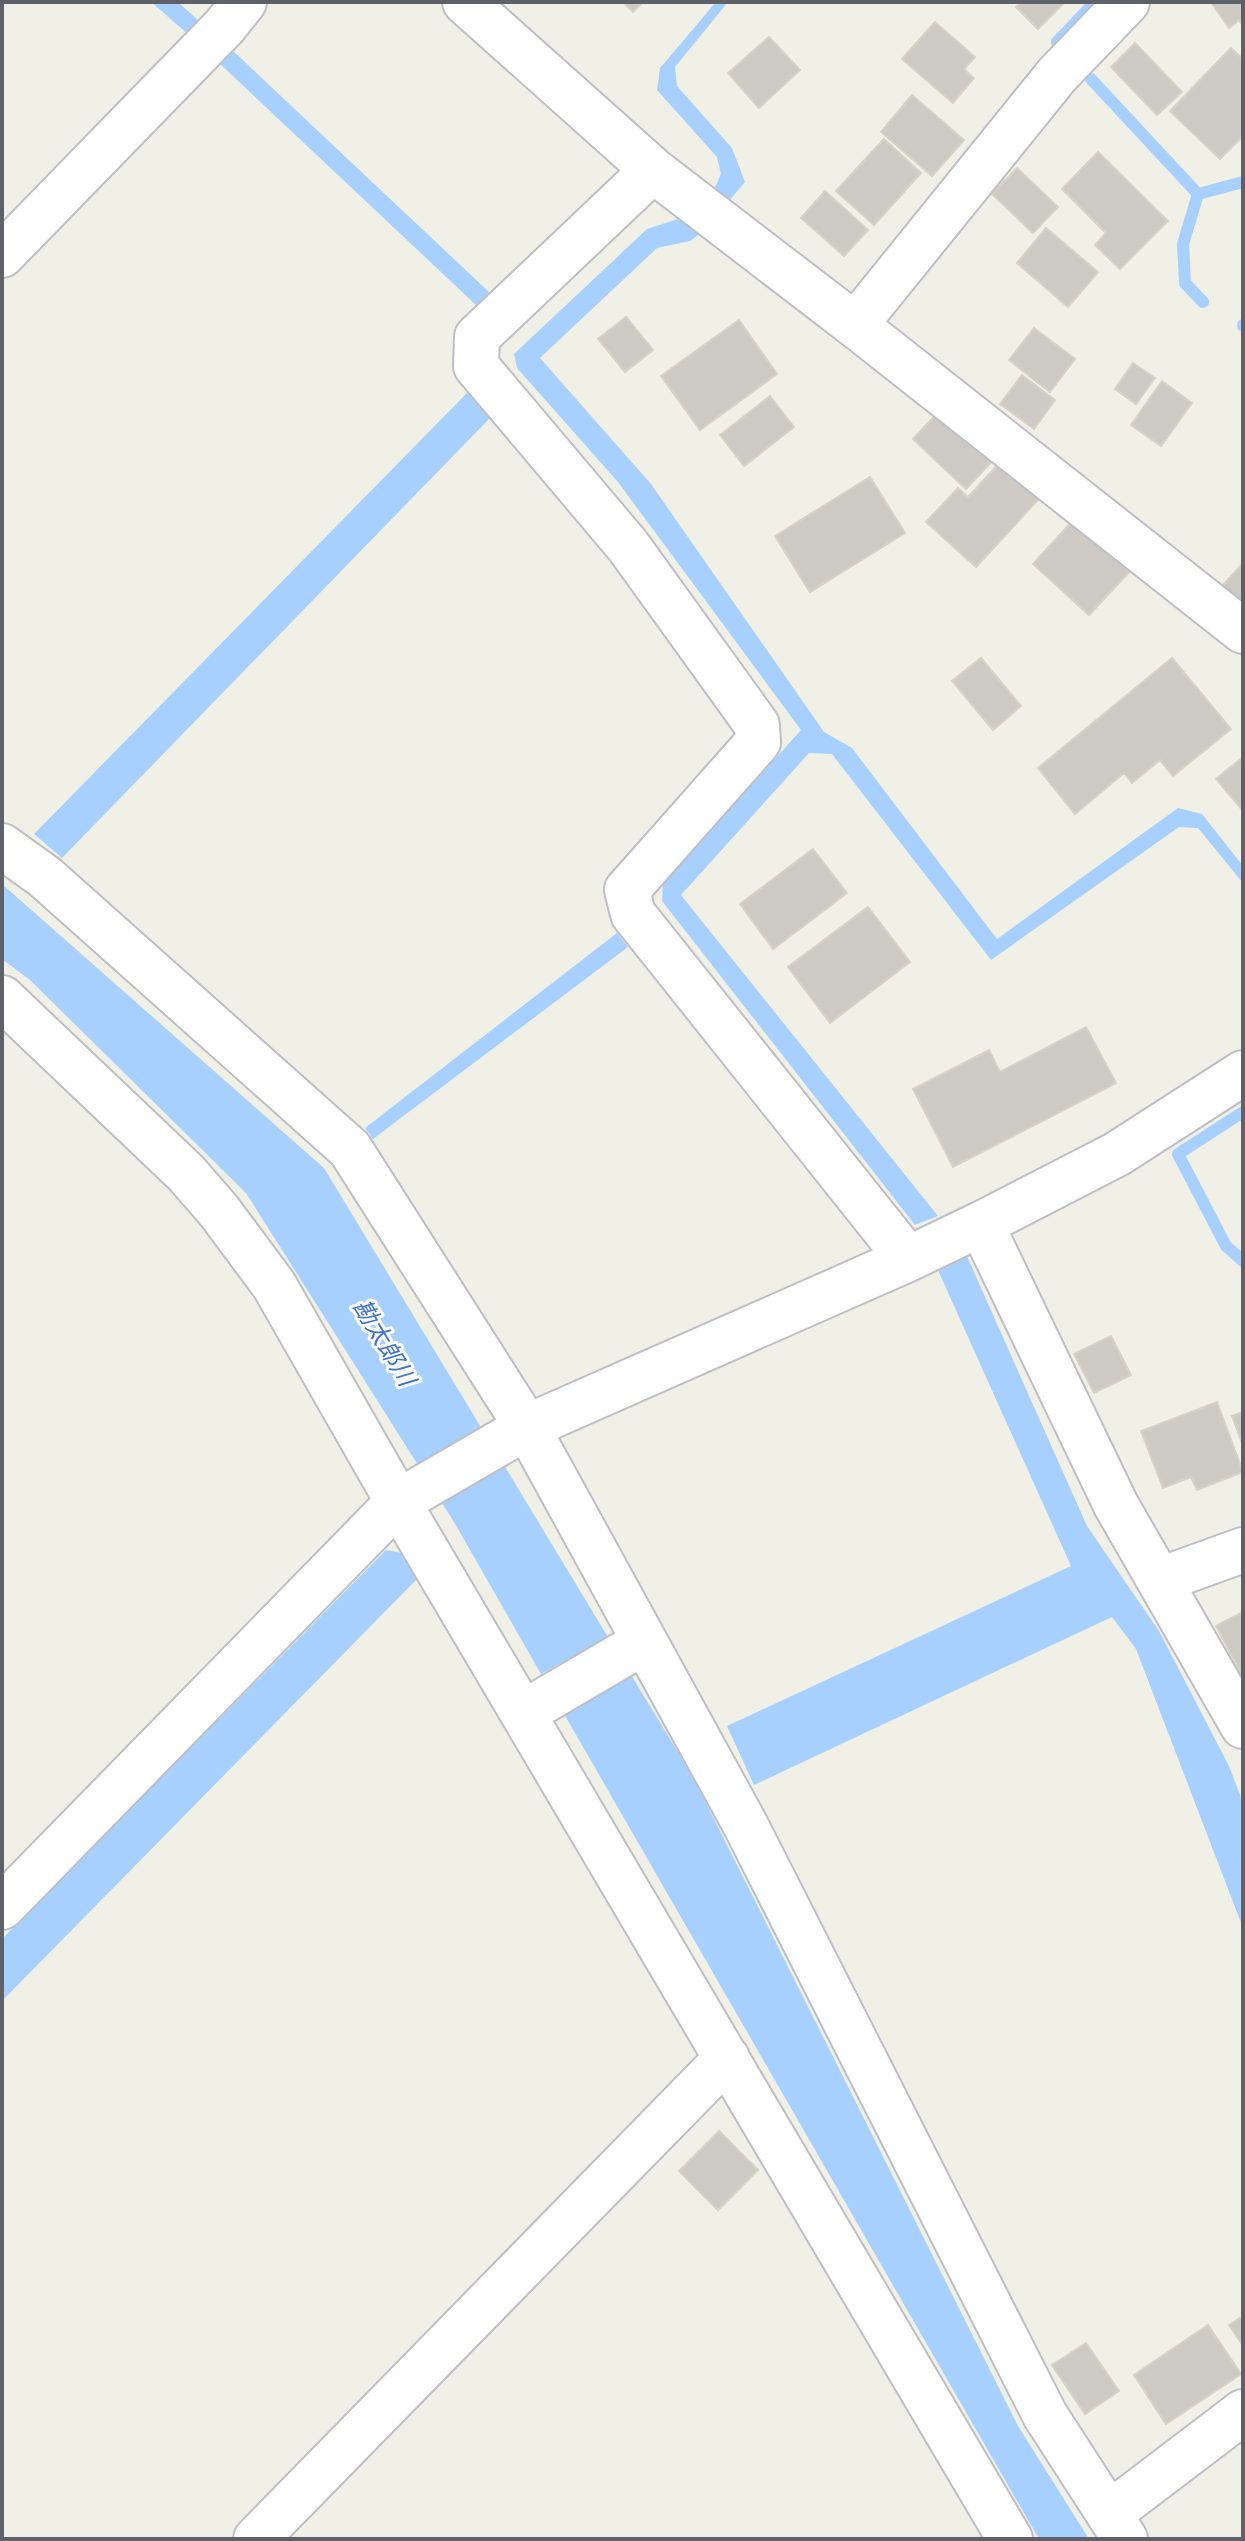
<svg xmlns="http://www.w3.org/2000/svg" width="1245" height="2541" viewBox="0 0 1245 2541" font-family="Mulish,'Noto Sans JP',sans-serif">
<rect width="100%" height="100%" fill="#f1f0e6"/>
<!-- water -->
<path fill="#a8d0ff" d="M 151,2 L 178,2 L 201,23 L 189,35 Z
M 716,2 L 728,2 L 675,67 L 677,86 L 732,148 L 745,182 L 729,201 L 714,190 L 721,174 L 717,157 L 657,90 L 660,68 Z
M 231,49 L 489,292 L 477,306 L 218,62 Z
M 684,217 L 701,233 L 690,241 L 657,248 L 540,358 L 651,484 L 824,732 L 852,748 L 997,939 L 1178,808 L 1202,814 L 1243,866 L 1243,883 L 1198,828 L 1179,827 L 991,960 L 832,754 L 809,753 L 681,895 L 938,1216 L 915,1225 L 662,901 L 663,883 L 801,730 L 618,482 L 517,368 L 514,354 L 647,229 Z
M 467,393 L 491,417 L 62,858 L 34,834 Z
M 2,884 L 324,1168 L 608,1637 L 585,1650 L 604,1682 L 628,1670 L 692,1775 L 1018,2426 L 1089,2539 L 1039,2539 L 560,1707 L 582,1694 L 563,1662 L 541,1674 L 454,1522 L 246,1193 L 30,980 L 2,959 Z
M 617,933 L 628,947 L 373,1139 L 365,1128 Z
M 966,1254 L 1087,1526 L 1159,1631 L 1229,1766 L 1243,1803 L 1243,1928 L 1136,1649 L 1112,1617 L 754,1785 L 727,1726 L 1071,1566 L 937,1268 Z
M 386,1550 L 402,1553 L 418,1578 L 2,2001 L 2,1939 Z"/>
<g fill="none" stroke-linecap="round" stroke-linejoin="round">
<!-- stream -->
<path stroke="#a8d0ff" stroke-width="12" d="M 1057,42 L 1095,2
M 1091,79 L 1198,194 L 1183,244 L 1185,283 L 1203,302
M 1198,194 L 1243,182
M 1243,325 L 1243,326
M 1243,1112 L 1178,1154 L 1226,1246 L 1243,1261"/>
</g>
<!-- building -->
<path fill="#cccac3" stroke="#d7d3c4" stroke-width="2" d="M 623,2 L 643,2 L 633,12 Z
M 1021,2 L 1065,2 L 1038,29 L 1016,7 Z
M 1211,2 L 1243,2 L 1243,26 L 1239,20 L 1229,28 Z
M 935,22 L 975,57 L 964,69 L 974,78 L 953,103 L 902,59 Z
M 769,37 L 800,70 L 759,108 L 728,73 Z
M 1135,43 L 1182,92 L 1157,115 L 1111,67 Z
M 1231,48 L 1243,59 L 1243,136 L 1220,159 L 1170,111 Z
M 912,95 L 964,140 L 932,176 L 881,132 Z
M 884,139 L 921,173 L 874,225 L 836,191 Z
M 1098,152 L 1168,221 L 1120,269 L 1095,245 L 1106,233 L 1062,189 Z
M 1017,168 L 1058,207 L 1033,233 L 992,194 Z
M 825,191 L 868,230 L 844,256 L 801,218 Z
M 1046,228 L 1098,272 L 1068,307 L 1017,263 Z
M 626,317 L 653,350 L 625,372 L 598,339 Z
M 739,320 L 777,374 L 700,430 L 661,376 Z
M 1034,328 L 1075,359 L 1050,392 L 1009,360 Z
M 1133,363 L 1155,378 L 1136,404 L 1115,389 Z
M 1022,375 L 1055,400 L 1034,429 L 1000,404 Z
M 1162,381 L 1192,403 L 1161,446 L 1131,425 Z
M 770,396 L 794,427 L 744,466 L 720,435 Z
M 944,406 L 997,456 L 966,489 L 913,439 Z
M 1007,455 L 1046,491 L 976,567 L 926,522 L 958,488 L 968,497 Z
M 870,477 L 905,533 L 810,592 L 775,536 Z
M 1077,516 L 1133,568 L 1089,615 L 1033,564 Z
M 1243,563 L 1243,605 L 1222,586 Z
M 981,658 L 1021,706 L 993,730 L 952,681 Z
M 1172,658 L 1231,729 L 1173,776 L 1160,760 L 1132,783 L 1124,773 L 1075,814 L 1038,768 Z
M 1243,757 L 1243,811 L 1216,779 Z
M 813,849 L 847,893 L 773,949 L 740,904 Z
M 868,907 L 910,962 L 830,1023 L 788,967 Z
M 1086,1027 L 1116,1083 L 953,1167 L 913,1089 L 989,1050 L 1000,1072 Z
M 1111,1336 L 1131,1375 L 1094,1393 L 1074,1354 Z
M 1217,1402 L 1243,1472 L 1197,1490 L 1191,1477 L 1163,1488 L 1141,1431 Z
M 1243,1412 L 1243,1446 L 1232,1416 Z
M 1243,1612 L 1243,1677 L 1216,1626 Z
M 719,2131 L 758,2170 L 718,2210 L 679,2171 Z
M 1243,2316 L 1243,2346 L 1229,2325 Z
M 1208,2325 L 1241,2374 L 1166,2424 L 1134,2375 Z
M 1086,2343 L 1119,2391 L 1085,2414 L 1052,2365 Z"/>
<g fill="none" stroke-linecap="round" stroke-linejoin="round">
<!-- street casing -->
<g stroke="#bebfc6" stroke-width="48">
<path id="street" d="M 465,2 L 653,170 L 855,325 L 1243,631
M 653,170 L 477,337 L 476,366 L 628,546 L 757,725 L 758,742 L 627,890 L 633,914 L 908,1259
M 2,255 L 224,27 L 244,2
M 855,325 L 1057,75 L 1127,2
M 2,846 L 45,877 L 350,1149 L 527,1427 L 746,1826 L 1045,2415 L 1125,2539
M 2,998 L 186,1173 L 219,1211 L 274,1285 L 398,1502 L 1010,2539
M 981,1224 L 1116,1505 L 1243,1726
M 1160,1580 L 1243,1550
M 523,1713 L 644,1642
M 2,1907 L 398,1502 L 527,1427 L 908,1259 L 981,1224 L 1117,1154 L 1243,1073
M 1109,2514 L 1243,2412
M 256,2539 L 727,2058"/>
</g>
<!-- street -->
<use href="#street" stroke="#fff" stroke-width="44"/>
</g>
<g text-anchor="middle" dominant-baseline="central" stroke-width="6" stroke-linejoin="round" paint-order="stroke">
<!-- water labels -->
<g font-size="24" font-style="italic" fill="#3f75cf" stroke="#fff">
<text transform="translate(385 1342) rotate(59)">勘太郎川</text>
</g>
</g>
<!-- border -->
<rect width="1245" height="2541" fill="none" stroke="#5e6168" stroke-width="8"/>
</svg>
